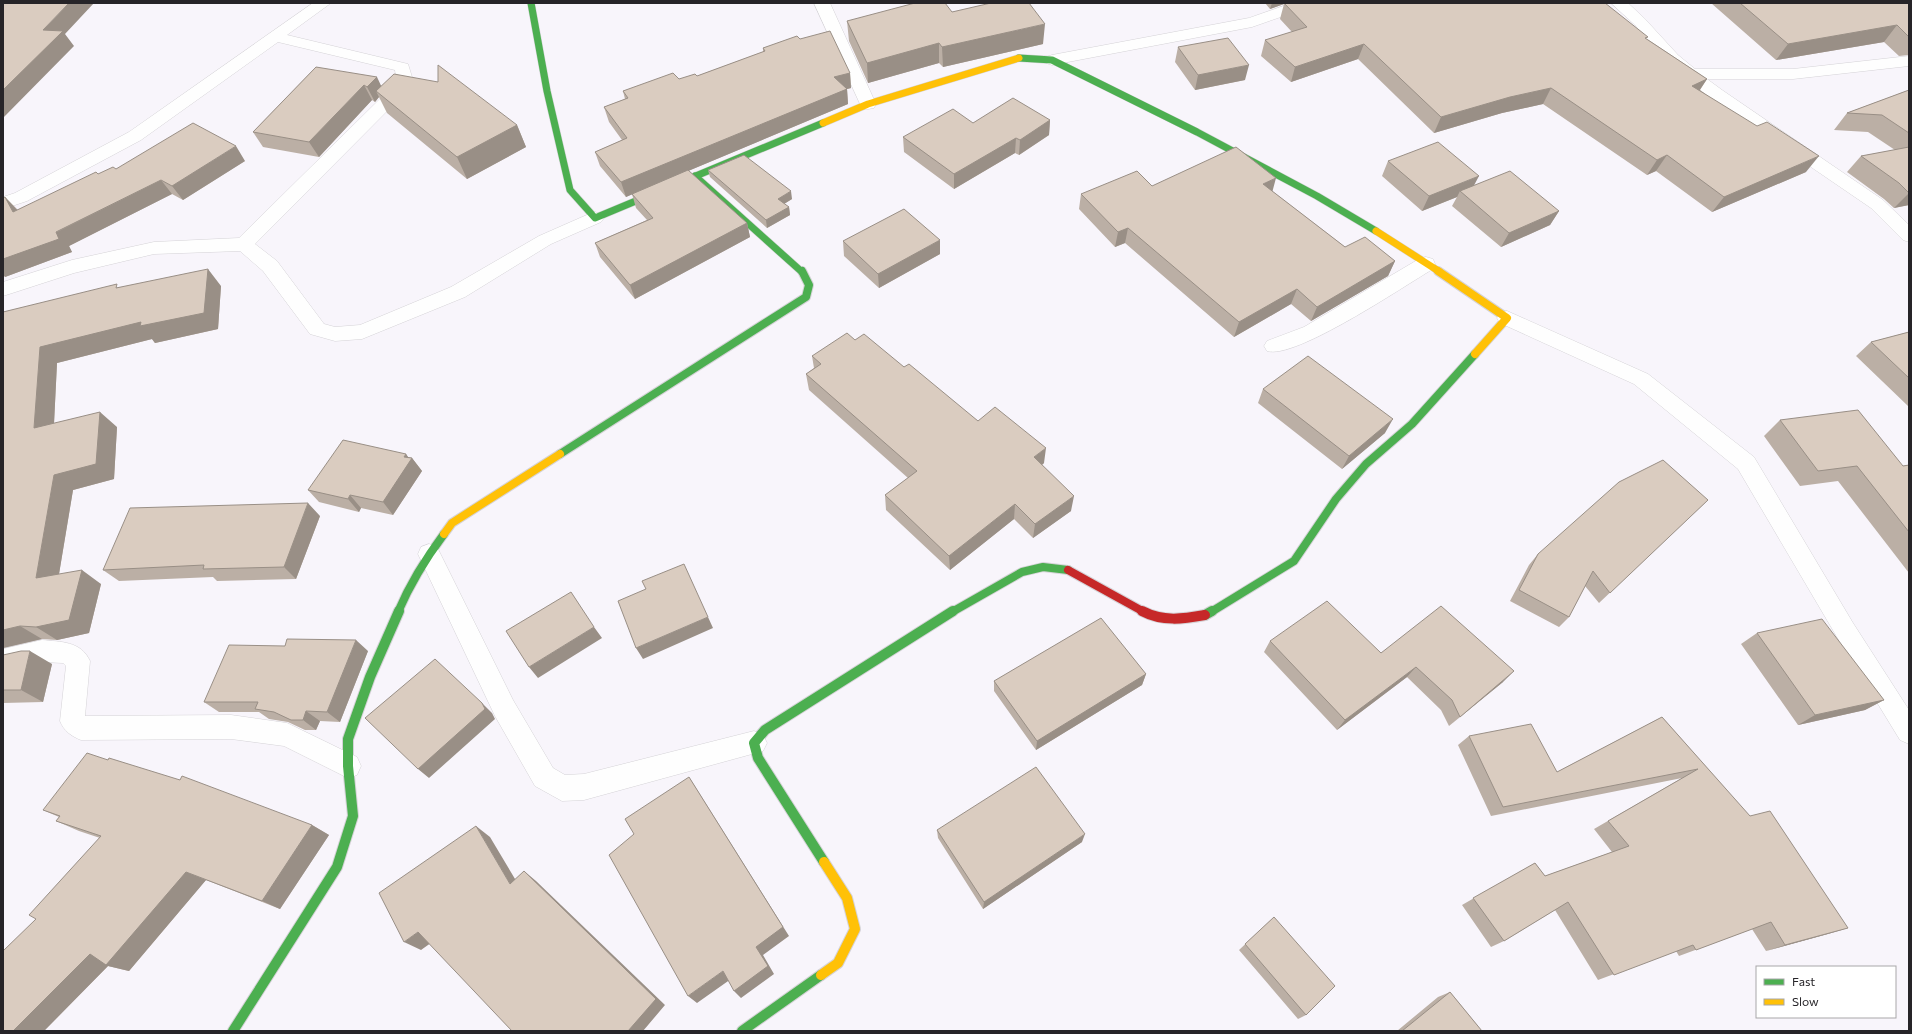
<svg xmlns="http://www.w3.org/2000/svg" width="1912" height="1034" viewBox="0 0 1912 1034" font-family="Commissioner,sans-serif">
<rect width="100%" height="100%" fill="#f8f5fb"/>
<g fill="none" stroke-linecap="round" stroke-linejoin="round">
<!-- street casing -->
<g stroke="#d5d3d7" stroke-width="1">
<path id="street" d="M 313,3 L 331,3 L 287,35 L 408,64 L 412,77 L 406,92 L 255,244 L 277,261 L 324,324 L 335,327 L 360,325 L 451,287 L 539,236 L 589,214 L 595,212 L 601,214 L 604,218 L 601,222 L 551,244 L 465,297 L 362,339 L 335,341 L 310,334 L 263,271 L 240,251 L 154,254 L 74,273 L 3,296 L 3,282 L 72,260 L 154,242 L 239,238 L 393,86 L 396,77 L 395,70 L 278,42 L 141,140 L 27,201 L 3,209 L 3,197 L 15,193 L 129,132 Z
M 814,3 L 830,3 L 876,104 L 874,108 L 868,109 L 862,108 L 860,104 Z
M 1292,3 L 1315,3 L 1312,6 L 1252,27 L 1052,65 L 1046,63 L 1044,60 L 1046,57 L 1052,55 L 1249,18 Z
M 1611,3 L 1628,3 L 1645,19 L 1678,55 L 1695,69 L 1793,69 L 1909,56 L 1909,66 L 1793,79 L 1707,79 L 1722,90 L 1883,200 L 1909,225 L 1909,242 L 1903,240 L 1871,208 L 1710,98 L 1666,61 L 1635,25 Z
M 1426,257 L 1433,259 L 1435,264 L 1433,269 C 1404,286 1295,360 1267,351 L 1264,346 L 1267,341 L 1304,327 L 1419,259 Z
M 1507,311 L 1648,374 L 1754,457 L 1853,623 L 1909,710 L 1909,744 L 1900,740 L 1837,637 L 1738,469 L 1634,384 L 1500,323 L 1497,318 L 1500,313 Z
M 429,544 L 437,547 L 513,700 L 553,768 L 565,775 L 584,774 L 754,731 L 763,735 L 767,743 L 763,751 L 584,800 L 562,801 L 535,786 L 495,716 L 418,554 L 421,547 Z
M 42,640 C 61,642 81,641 90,661 L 85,716 L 231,715 L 287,723 L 357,757 L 361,766 L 357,775 L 348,778 L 284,746 L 231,739 L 81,740 C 71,736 64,731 60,721 L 66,666 L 63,663 L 42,662 L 3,671 L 3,649 Z"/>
</g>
<!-- fast-far2 casing -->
<g stroke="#d5d3d7" stroke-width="8">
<path id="fast-far2" d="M 531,3 L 547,91 L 570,190 L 595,218 L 823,123
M 1019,58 L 1052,60 L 1197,132 L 1317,196 L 1376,231
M 695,176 L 802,272"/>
</g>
<!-- fast-far1 casing -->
<g stroke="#d5d3d7" stroke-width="10">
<path id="fast-far1" d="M 560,454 L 806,297 L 809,285 L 802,271
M 398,612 C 410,584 426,558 444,534
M 952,612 L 1022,572 L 1043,567 L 1068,570
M 1211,612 L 1294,561 L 1336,499 L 1366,464 L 1412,424 L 1475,354"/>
</g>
<!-- fast casing -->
<g stroke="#d5d3d7" stroke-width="12">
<path id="fast" d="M 1205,615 L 1212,611
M 824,862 L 758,758 L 754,743 L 765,730 L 953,611
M 233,1031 L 337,867 L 353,816 L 348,766 L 348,739 L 370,677 L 399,611
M 742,1031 L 821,975"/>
</g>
<!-- slow-far2 casing -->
<g stroke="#d5d3d7" stroke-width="8">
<path id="slow-far2" d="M 823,123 L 868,104 L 1019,58
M 1376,231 L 1440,272"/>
</g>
<!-- slow-far1 casing -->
<g stroke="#d5d3d7" stroke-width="10">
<path id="slow-far1" d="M 1438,271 L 1507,318 L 1475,354
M 444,534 L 452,523 L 560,454"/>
</g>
<!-- slow casing -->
<g stroke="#d5d3d7" stroke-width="12">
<path id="slow" d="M 821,975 L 838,963 L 855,929 L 847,898 L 824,862"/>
</g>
<!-- jam-far1 casing -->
<g stroke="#d5d3d7" stroke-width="10">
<path id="jam-far1" d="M 1068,570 L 1144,612"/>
</g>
<!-- jam casing -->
<g stroke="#d5d3d7" stroke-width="12">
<path id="jam" d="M 1142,611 C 1163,622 1183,619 1205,615"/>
</g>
<!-- street -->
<use href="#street" fill="#fefefe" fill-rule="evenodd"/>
<!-- fast-far2 -->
<use href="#fast-far2" stroke="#4caf50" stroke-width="7"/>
<!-- fast-far1 -->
<use href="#fast-far1" stroke="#4caf50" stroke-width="8"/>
<!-- fast -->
<use href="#fast" stroke="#4caf50" stroke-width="10"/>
<!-- slow-far2 -->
<use href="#slow-far2" stroke="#ffc107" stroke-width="7"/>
<!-- slow-far1 -->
<use href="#slow-far1" stroke="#ffc107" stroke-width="8"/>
<!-- slow -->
<use href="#slow" stroke="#ffc107" stroke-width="10"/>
<!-- jam-far1 -->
<use href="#jam-far1" stroke="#c62828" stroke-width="8"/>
<!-- jam -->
<use href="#jam" stroke="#c62828" stroke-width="10"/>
</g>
<!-- wall -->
<path fill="#bbafa5" d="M 1265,3 L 1337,3 L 1647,39 L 1707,79 L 1700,90 L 1806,172 L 1712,212 L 1656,171 L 1647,175 L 1543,104 L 1502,113 L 1434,133 L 1358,59 L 1291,82 L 1261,56 L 1265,40 L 1292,32 L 1280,19 L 1284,4 L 1270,9 Z
M 1711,3 L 1909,3 L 1909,55 L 1899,56 L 1884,42 L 1776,60 Z
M 952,12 L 1043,44 L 943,67 L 939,63 L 868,83 L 849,41 L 847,21 Z
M 800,39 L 850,73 L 851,88 L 847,89 L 848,104 L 688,171 L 747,223 L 750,237 L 635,299 L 600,257 L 595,243 L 647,220 L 636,208 L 632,194 L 626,197 L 600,166 L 595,152 L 622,140 L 609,122 L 604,107 L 625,99 L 623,91 L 679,79 L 697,76 L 763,52 L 763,48 Z
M 1178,47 L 1245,80 L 1195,90 L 1175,62 Z
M 316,67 L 517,125 L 526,147 L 467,179 L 387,113 L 379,97 L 375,102 L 372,100 L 319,157 L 263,147 L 253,132 Z
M 1909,90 L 1909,205 L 1894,208 L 1884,199 L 1847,172 L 1861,156 L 1895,150 L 1868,132 L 1834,130 L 1847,113 Z
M 1050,120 L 1049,135 L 1019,155 L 1015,153 L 954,189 L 904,152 L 903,137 Z
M 245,161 L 183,200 L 172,194 L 69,246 L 72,252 L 5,277 L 5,197 L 18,210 L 116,169 Z
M 1388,161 L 1474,186 L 1559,211 L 1550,225 L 1501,247 L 1452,206 L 1457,197 L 1422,211 L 1382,176 Z
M 708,170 L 792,199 L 784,204 L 789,207 L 790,215 L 767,228 L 710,177 Z
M 1152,186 L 1272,191 L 1345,247 L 1395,261 L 1388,276 L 1311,321 L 1291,304 L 1234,337 L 1125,243 L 1115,247 L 1079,209 L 1081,194 Z
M 843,241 L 940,254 L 879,288 L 844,256 Z
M 221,286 L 218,329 L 155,343 L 152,339 L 57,363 L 54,423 L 117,427 L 114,479 L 73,490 L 59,574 L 101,584 L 89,633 L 57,640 L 42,639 L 3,648 L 3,312 L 120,287 Z
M 1909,332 L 1909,405 L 1908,406 L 1856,356 L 1871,342 Z
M 855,340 L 904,367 L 978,421 L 1044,463 L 1042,465 L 1071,511 L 1033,538 L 1014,519 L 950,570 L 886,510 L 885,495 L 908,478 L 809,390 L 806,374 L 814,368 L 812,356 Z
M 1263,389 L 1385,433 L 1342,469 L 1258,403 Z
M 1780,420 L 1903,466 L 1909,465 L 1909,573 L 1838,481 L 1800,486 L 1764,436 Z
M 406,454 L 408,457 L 412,458 L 422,471 L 393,515 L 361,508 L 359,512 L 319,502 L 308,490 Z
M 1708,500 L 1599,603 L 1585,586 L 1569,617 L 1559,627 L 1510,601 L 1529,565 L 1538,554 Z
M 320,516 L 296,579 L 217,581 L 213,577 L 119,581 L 103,570 Z
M 1757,633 L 1884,700 L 1865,710 L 1798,725 L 1741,644 Z
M 1270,641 L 1381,653 L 1503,682 L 1449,726 L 1441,710 L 1407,677 L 1337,730 L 1264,652 Z
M 368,651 L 340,722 L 320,721 L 316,730 L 305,730 L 288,722 L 269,719 L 259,712 L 219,712 L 204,702 Z
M 3,655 L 52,664 L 43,702 L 3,703 Z
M 1146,674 L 1142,685 L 1036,750 L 994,691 L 994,681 Z
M 1662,717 L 1848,928 L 1766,951 L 1752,929 L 1679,956 L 1676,951 L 1598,980 L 1555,910 L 1504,941 L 1491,947 L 1462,905 L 1535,863 L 1545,876 L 1612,852 L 1594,829 L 1682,778 L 1491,816 L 1458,745 L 1469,736 L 1557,772 Z
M 43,810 L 312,825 L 329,835 L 280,909 L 206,880 L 129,971 L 108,966 L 44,1031 L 3,1031 L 36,919 L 100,838 L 79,831 L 56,821 L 59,817 Z
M 937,830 L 1082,842 L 983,909 L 938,838 Z
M 1274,917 L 1306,1015 L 1298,1019 L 1239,950 Z
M 1450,992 L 1482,1031 L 1397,1031 L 1438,997 Z"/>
<!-- shaded-wall -->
<path fill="#998f86" d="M 69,3 L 94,3 L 65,34 L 74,46 L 3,118 L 3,90 L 43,30 Z
M 1272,3 L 1287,3 L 1284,3 L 1284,4 L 1270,9 Z
M 1045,24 L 1043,44 L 943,67 L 942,47 Z
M 1897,25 L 1884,42 L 1776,60 L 1788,44 Z
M 939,43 L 939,63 L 868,83 L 867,63 Z
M 1364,44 L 1358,59 L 1291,82 L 1295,67 Z
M 1249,65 L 1245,80 L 1195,90 L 1198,75 Z
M 850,73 L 851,88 L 847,89 L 848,104 L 626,197 L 621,182 L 834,77 Z
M 377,77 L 384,92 L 376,91 L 379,97 L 375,102 L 367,87 Z
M 1707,79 L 1697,94 L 1692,86 Z
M 364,85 L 372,100 L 319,157 L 309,142 Z
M 1551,88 L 1543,104 L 1502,113 L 1434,133 L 1441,117 L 1510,97 Z
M 1050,120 L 1049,135 L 1019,155 L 1020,140 Z
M 517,125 L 526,147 L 467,179 L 457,157 Z
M 1016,138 L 1015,153 L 954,189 L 954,174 Z
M 236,146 L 245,161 L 183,200 L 172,186 Z
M 1667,155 L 1656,171 L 1647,175 L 1657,160 Z
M 1819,156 L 1806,172 L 1712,212 L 1724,197 Z
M 1479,176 L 1471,191 L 1460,191 L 1457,197 L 1422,211 L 1429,196 Z
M 1276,178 L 1272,193 L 1263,184 Z
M 161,180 L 172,194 L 69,246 L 72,252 L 5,277 L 3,275 L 3,259 Z
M 791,191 L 792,199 L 779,207 L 778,199 Z
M 1909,193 L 1909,205 L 1894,208 Z
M 5,197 L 18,211 L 13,212 Z
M 789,207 L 790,215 L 767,228 L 766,220 Z
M 1559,211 L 1550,225 L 1501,247 L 1509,233 Z
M 747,223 L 750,237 L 635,299 L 630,285 Z
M 1128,228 L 1125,243 L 1115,247 L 1118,232 Z
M 940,240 L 940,254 L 879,288 L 878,274 Z
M 1395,261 L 1388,276 L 1311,321 L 1317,307 Z
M 208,269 L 221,286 L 218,329 L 155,343 L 152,339 L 57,363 L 53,444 L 34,428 L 40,347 Z
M 1297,289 L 1291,304 L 1234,337 L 1239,322 Z
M 100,412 L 117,427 L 114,479 L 73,490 L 56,592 L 36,578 L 54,475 Z
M 1393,419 L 1385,433 L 1342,469 L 1349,456 Z
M 1046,448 L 1044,463 L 1032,473 L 1034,457 Z
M 406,454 L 410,460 L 412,458 L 422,471 L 393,515 L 383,502 Z
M 350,495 L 361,508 L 359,512 L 348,499 Z
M 1074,496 L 1071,511 L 1033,538 L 1035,524 Z
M 308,503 L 320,516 L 296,579 L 284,567 Z
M 1015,504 L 1014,519 L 950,570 L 949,556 Z
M 82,570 L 101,584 L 89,633 L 57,640 L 36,627 Z
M 708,617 L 713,628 L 643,659 L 636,648 Z
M 20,626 L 42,639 L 3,648 L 3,630 Z
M 594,627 L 602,638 L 538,678 L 529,667 Z
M 356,640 L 368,651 L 340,722 L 327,712 Z
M 30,651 L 52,664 L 43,702 L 21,690 Z
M 1416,667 L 1407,677 L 1337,730 L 1345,720 Z
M 1514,671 L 1503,682 L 1449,726 L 1460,717 Z
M 1146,674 L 1142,685 L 1036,750 L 1037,741 Z
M 1884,700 L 1865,710 L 1798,725 L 1815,715 Z
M 482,703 L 492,713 L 495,719 L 429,778 L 418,769 Z
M 306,711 L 320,721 L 316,730 L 303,720 Z
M 689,777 L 789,936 L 763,955 L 774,974 L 741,998 L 734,991 L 756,947 Z
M 312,825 L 329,835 L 280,909 L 262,901 Z
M 476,826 L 490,837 L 524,894 L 510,884 Z
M 1085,834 L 1082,842 L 983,909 L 984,902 Z
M 524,871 L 536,881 L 665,1005 L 643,1031 L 628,1031 Z
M 186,872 L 206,880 L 129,971 L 108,966 L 44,1031 L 13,1031 L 90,954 Z
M 1848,928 L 1828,934 L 1766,951 L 1785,945 Z
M 418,932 L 435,940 L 421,950 L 404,942 Z
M 723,971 L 731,979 L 697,1003 L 688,996 Z"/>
<!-- building -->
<path fill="#daccc0" stroke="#998f86" d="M 3,3 L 69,3 L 43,30 L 63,31 L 3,90 Z
M 915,3 L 945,3 L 952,12 L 991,3 L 1029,3 L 1045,24 L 942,47 L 939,43 L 867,63 L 847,21 Z
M 1284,3 L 1605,3 L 1648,37 L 1645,38 L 1707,79 L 1692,86 L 1757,126 L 1767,122 L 1819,156 L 1724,197 L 1667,155 L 1657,160 L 1551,88 L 1510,97 L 1441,117 L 1364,44 L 1295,67 L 1265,40 L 1307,27 Z
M 1740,3 L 1909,3 L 1909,37 L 1897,25 L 1788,44 Z
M 830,31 L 850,73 L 834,77 L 847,89 L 621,182 L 595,152 L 627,138 L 604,107 L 628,98 L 623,91 L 673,73 L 679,79 L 695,74 L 697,76 L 765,51 L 763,48 L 797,36 L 800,39 Z
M 1228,38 L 1249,65 L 1198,75 L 1178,47 Z
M 438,65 L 517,125 L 457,157 L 376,91 L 394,74 L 438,82 Z
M 316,67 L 377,77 L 367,87 L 364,85 L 309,142 L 253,132 Z
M 1909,90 L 1909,133 L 1882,115 L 1847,113 Z
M 1013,98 L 1050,120 L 1020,140 L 1016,138 L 954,174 L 903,137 L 953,109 L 973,123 Z
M 193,123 L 236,146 L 172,186 L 161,180 L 56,232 L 59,239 L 3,259 L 3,198 L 5,197 L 13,212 L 96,172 L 98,174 L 113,167 L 116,169 Z
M 1438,142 L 1479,176 L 1429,196 L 1388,161 Z
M 1236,147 L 1276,178 L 1263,184 L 1345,247 L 1365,237 L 1395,261 L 1317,307 L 1297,289 L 1239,322 L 1128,228 L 1118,232 L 1081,194 L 1137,171 L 1152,186 Z
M 1909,147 L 1909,193 L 1899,183 L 1861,156 Z
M 744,155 L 791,191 L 778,199 L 789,207 L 766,220 L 708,170 Z
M 688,170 L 747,223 L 630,285 L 595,243 L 653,218 L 632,194 Z
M 1510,171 L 1559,211 L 1509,233 L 1460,191 Z
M 904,209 L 940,240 L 878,274 L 843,241 Z
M 208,269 L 204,313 L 140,326 L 141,322 L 40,347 L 34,428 L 100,412 L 96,464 L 54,475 L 36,578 L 82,570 L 69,620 L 36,627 L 20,626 L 3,630 L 3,312 L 117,284 L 116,288 Z
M 1909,332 L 1909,378 L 1871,342 Z
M 847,333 L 855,340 L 864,334 L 904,367 L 909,364 L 978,421 L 995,407 L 1046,448 L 1034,457 L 1074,496 L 1035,524 L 1015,504 L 949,556 L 885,495 L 917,471 L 806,374 L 821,364 L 812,356 Z
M 1308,356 L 1393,419 L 1349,456 L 1263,389 Z
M 1858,410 L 1903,466 L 1909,465 L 1909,532 L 1857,466 L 1818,471 L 1780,420 Z
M 343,440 L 406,454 L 404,457 L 412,458 L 383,502 L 350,495 L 348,499 L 308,490 Z
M 1663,460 L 1708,500 L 1610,593 L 1593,571 L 1569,617 L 1519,590 L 1538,554 L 1619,482 Z
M 308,503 L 284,567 L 203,569 L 204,565 L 103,570 L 130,508 Z
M 684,564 L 708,617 L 636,648 L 618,601 L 646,589 L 642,581 Z
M 571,592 L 594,627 L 529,667 L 506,631 Z
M 1327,601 L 1381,653 L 1441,606 L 1514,671 L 1460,717 L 1452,700 L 1416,667 L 1345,720 L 1270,641 Z
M 1101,618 L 1146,674 L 1037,741 L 994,681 Z
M 1822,619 L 1884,700 L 1815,715 L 1757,633 Z
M 287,639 L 356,640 L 327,712 L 306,711 L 303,720 L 291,720 L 274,712 L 255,709 L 258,702 L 204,702 L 229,645 L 285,646 Z
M 21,651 L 30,651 L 21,690 L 3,690 L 3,655 Z
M 435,659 L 482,703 L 485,709 L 418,769 L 365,718 Z
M 1662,717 L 1750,816 L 1770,811 L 1848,928 L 1785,945 L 1771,922 L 1696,950 L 1693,945 L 1614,975 L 1568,902 L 1504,941 L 1473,898 L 1535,863 L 1545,876 L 1629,846 L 1608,821 L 1698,769 L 1503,807 L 1469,736 L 1531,724 L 1557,772 Z
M 87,753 L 108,760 L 109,758 L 180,780 L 182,776 L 312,825 L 262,901 L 186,872 L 106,965 L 90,954 L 13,1031 L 3,1031 L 3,951 L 36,919 L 29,915 L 101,836 L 56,821 L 60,816 L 43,810 Z
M 1036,767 L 1085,834 L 984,902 L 937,830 Z
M 689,777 L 783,927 L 756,947 L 768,966 L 734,991 L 723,971 L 688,996 L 609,855 L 634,834 L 625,819 Z
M 476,826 L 510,884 L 524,871 L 656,999 L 628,1031 L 512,1031 L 418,932 L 404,942 L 379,893 Z
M 1274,917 L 1335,986 L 1306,1015 L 1245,944 Z
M 1450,992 L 1482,1031 L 1402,1031 Z"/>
<!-- border -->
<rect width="1912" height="1034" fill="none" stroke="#262428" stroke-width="8"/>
<!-- legend -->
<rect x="1756" y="966" width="140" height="52" fill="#ffffff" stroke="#a8a7a9"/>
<rect x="1764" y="979" width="20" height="6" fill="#4caf50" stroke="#a8a7a9"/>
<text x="1792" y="986" font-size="12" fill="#262428">Fast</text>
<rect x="1764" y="999" width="20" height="6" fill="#ffc107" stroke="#a8a7a9"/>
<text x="1792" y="1006" font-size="12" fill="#262428">Slow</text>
</svg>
